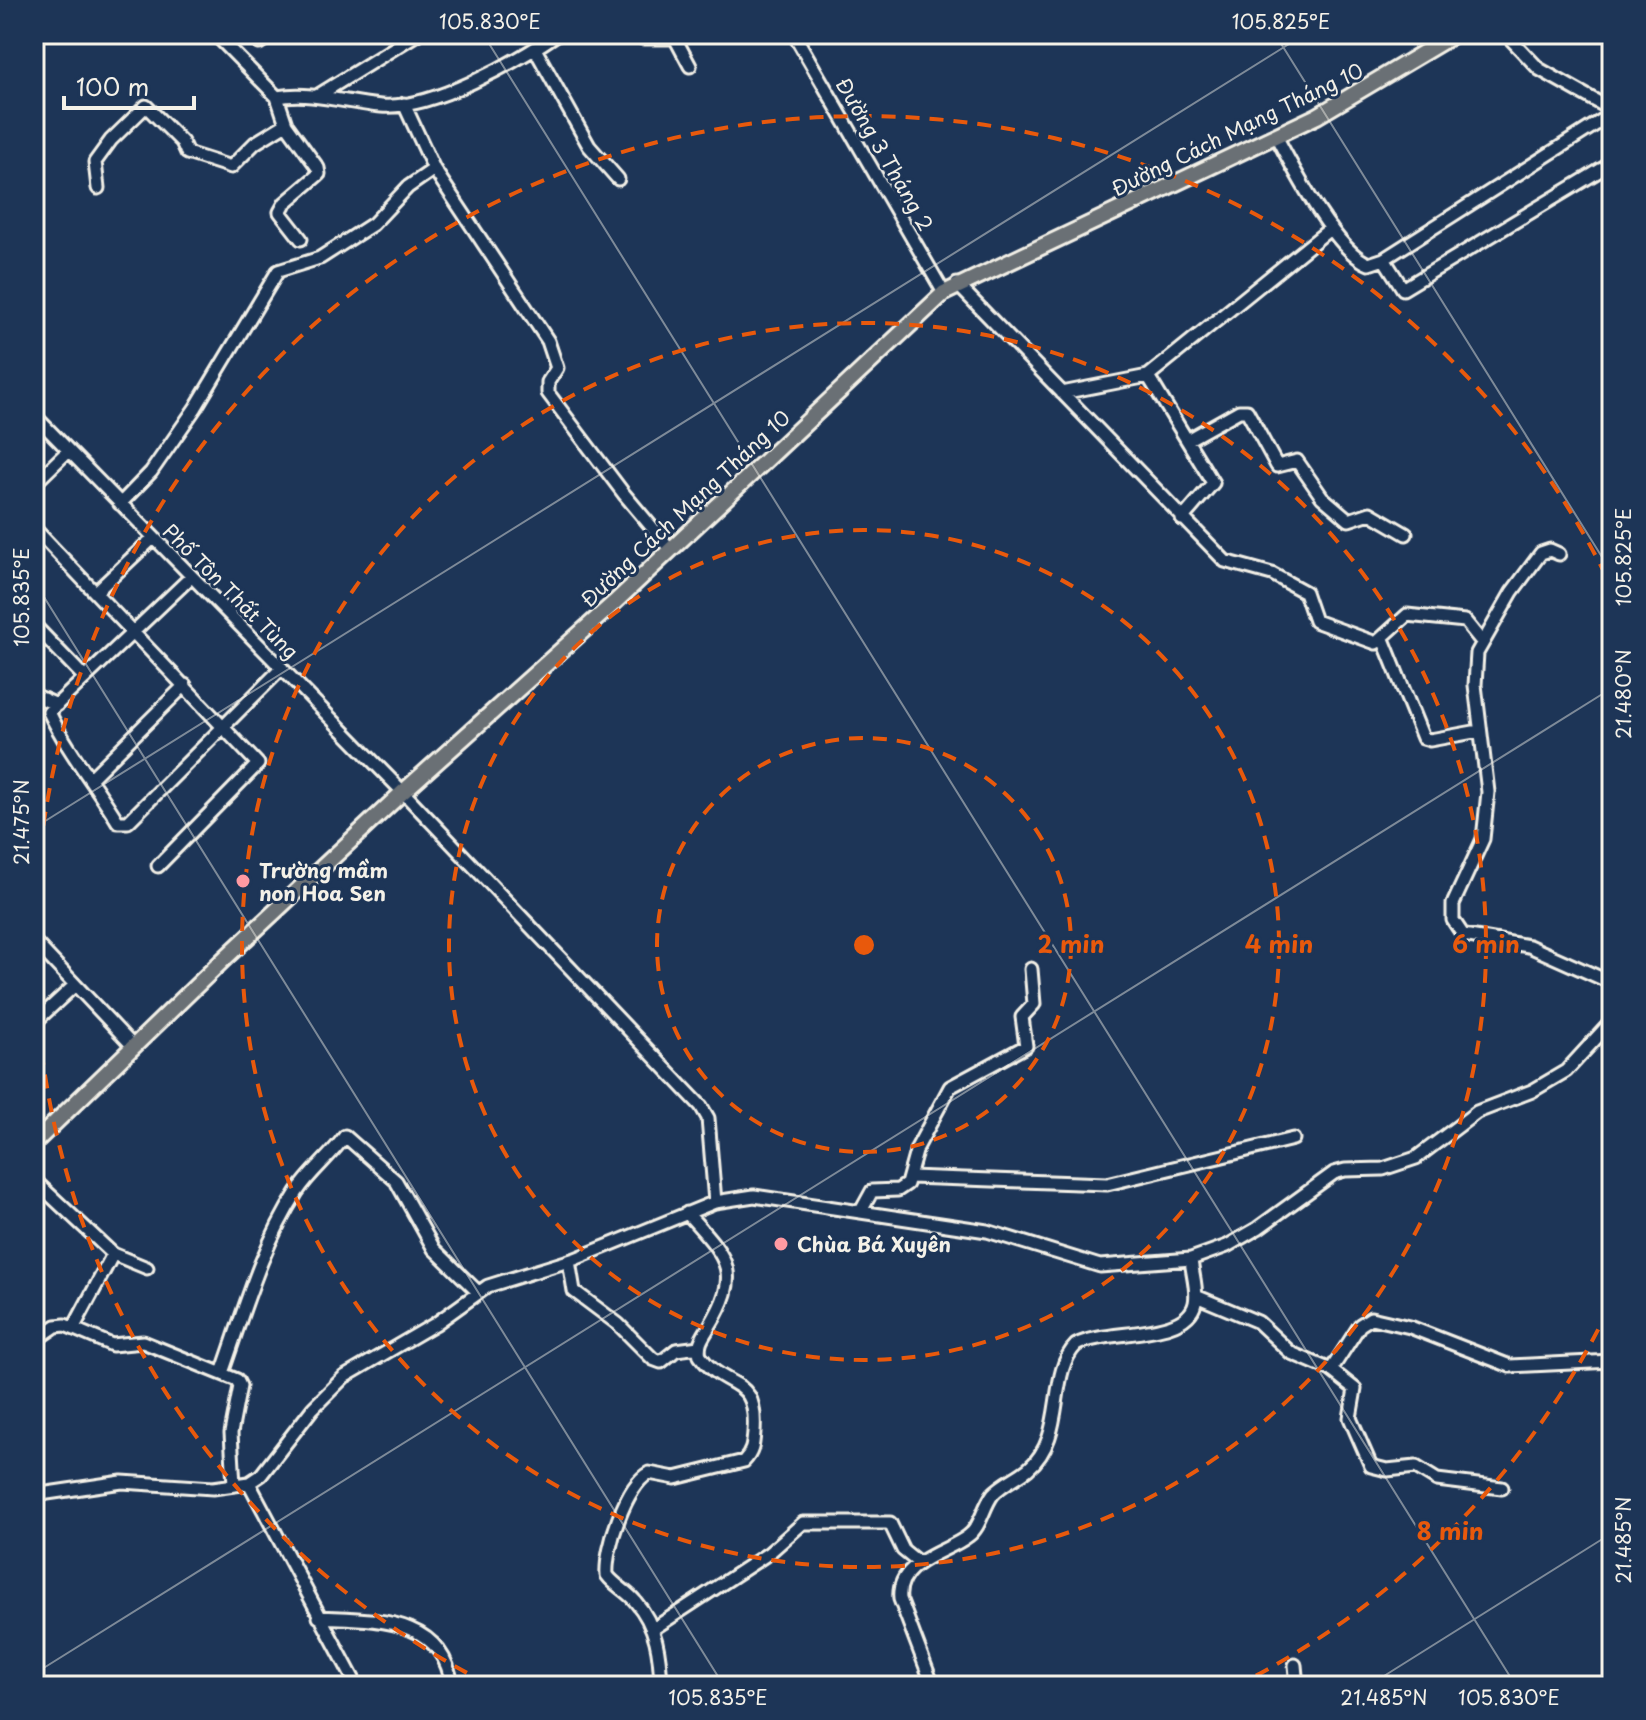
<svg xmlns="http://www.w3.org/2000/svg" width="1646" height="1720" viewBox="0 0 1646 1720" font-family="'Playpen Sans',sans-serif">
<rect width="100%" height="100%" fill="#1d3557"/>
<filter id="ink" filterUnits="userSpaceOnUse"><feTurbulence type="fractalNoise" baseFrequency=".0125" numOctaves="2"/><feDisplacementMap in="SourceGraphic" scale="16" xChannelSelector="R" yChannelSelector="G"/><feConvolveMatrix kernelMatrix="1 2 1 2 8 2 1 2 1" color-interpolation-filters="sRGB"/></filter>
<g filter="url(#ink)">
<g fill="none" stroke-linecap="round" stroke-linejoin="round">
<!-- minor casing -->
<g stroke="#f4f1e8" stroke-width="17">
<path id="minor" d="M 215,34 L 277,97 L 286,124 L 318,168 L 319,174 L 285,203 L 280,212 L 301,239
M 634,34 L 643,38 L 675,38 L 690,66
M 794,34 L 944,293
M 1506,34 L 1539,69 L 1612,110
M 259,43 L 273,34
M 535,49 L 589,146 L 618,179
M 317,96 L 417,34
M 277,97 C 312,91 346,103 381,106 C 432,110 516,62 557,34
M 404,104 L 434,169 L 548,341 L 557,368 L 548,382 L 548,393 L 624,494 L 671,550
M 1276,136 C 1293,168 1336,252 1369,264 L 1384,259 L 1612,114
M 98,188 L 95,162 L 111,140 L 146,106 L 182,142 L 187,153 L 231,167 L 255,143 L 286,124
M 1384,259 L 1403,289 L 1612,163
M 957,284 L 1225,561 L 1272,574 L 1305,592 L 1315,621 L 1376,643 L 1407,615 L 1465,621 L 1482,642
M 1148,376 L 1213,483 L 1182,519
M 1062,393 L 1148,376 L 1331,228
M 34,415 L 403,792 L 701,1106 L 708,1118 L 715,1202
M 1189,439 L 1239,411 L 1247,411 L 1277,466 L 1297,461 L 1322,497 L 1349,520 L 1370,513 L 1406,534
M 34,484 L 68,451
M 120,504 L 151,472 L 196,407 L 278,271 L 320,258 L 373,224 L 408,187 L 434,169
M 34,528 L 258,764 L 158,866
M 1559,554 L 1550,550 L 1541,553 L 1512,592 L 1477,653 L 1475,685 L 1488,792 L 1483,839 L 1453,904 L 1453,920 L 1463,935 L 1529,946 L 1612,983
M 191,577 L 49,712 C 68,752 95,784 118,822 L 128,822 L 282,668
M 96,592 L 153,538
M 34,625 L 85,678
M 1383,639 L 1423,738 L 1430,740 L 1479,731
M 34,695 L 57,705
M 91,778 L 185,685
M 34,941 L 132,1045
M 34,1023 L 75,985
M 910,1177 L 1107,1184 L 1293,1139
M 34,1180 L 113,1254 L 74,1327
M 861,1211 L 872,1191 L 898,1190 L 907,1184 L 917,1148 L 950,1087 L 1026,1046 L 1022,1017 L 1034,1004 L 1031,969
M 113,1254 L 147,1268
M 569,1261 L 574,1291 L 618,1324 L 653,1359 L 661,1362 L 676,1350 L 699,1347
M 1196,1296 L 1258,1322 L 1291,1353 L 1331,1370 L 1355,1389 L 1350,1418 L 1371,1466 L 1387,1470 L 1416,1467 L 1437,1480 L 1502,1488
M 34,1341 L 56,1326 L 65,1325 L 112,1345 L 143,1342 L 237,1380 L 240,1386 L 231,1433 L 234,1485
M 1331,1370 L 1360,1325 L 1371,1318 L 1410,1327 L 1510,1366 L 1612,1361
M 222,1373 C 244,1311 261,1248 297,1192 C 310,1172 331,1156 345,1136 L 396,1181 L 434,1249 L 478,1292
M 249,1483 L 357,1686
M 34,1495 L 122,1482 L 213,1488 L 249,1483 L 261,1475 L 313,1408 L 344,1377 L 435,1324 L 488,1286 L 575,1259 L 715,1202 L 754,1196 L 987,1231 L 1100,1266 L 1191,1259 L 1227,1246 L 1258,1228 L 1334,1173 L 1345,1170 L 1383,1169 L 1416,1158 L 1477,1112 L 1532,1091 L 1566,1071 L 1612,1021
M 319,1617 C 375,1620 443,1616 452,1686
M 653,1629 L 769,1553 L 803,1523 L 890,1523 L 903,1550 L 919,1563
M 1295,1665 L 1297,1686
M 661,1686 C 660,1655 657,1626 635,1601 C 627,1591 615,1586 607,1575 C 605,1549 626,1485 649,1473 L 675,1478 L 744,1461 C 753,1452 753,1444 754,1432 C 758,1373 727,1393 700,1356 C 697,1344 703,1337 709,1327 C 743,1271 727,1258 687,1213
M 933,1686 L 900,1599 C 896,1561 947,1553 968,1536 C 981,1527 983,1507 993,1494 C 1003,1483 1017,1478 1028,1469 C 1067,1437 1047,1374 1076,1345 C 1106,1329 1187,1340 1195,1303 C 1198,1290 1192,1273 1191,1259"/>
</g>
<!-- major casing -->
<g stroke="#f4f1e8" stroke-width="20">
<path id="major" d="M 34,1143 L 223,960 L 403,792 L 614,603 L 944,293 L 1317,116 L 1455,34"/>
</g>
<!-- minor -->
<use href="#minor" stroke="#1d3557" stroke-width="11"/>
<!-- major -->
<use href="#major" stroke="#6a7074" stroke-width="14"/>
</g>
</g>
<!-- ticks -->
<path fill="none" stroke="#f4f1e8" stroke-width="2" stroke-opacity="0.45" d="M 483,34 L 1516,1686M 1275,34 L 1612,573M 34,581 L 724,1686M 34,828 L 1305,34M 34,1674 L 1612,688M 1368,1686 L 1612,1533"/>
<!-- distance rings -->
<g fill="none" stroke="#e8590c" stroke-width="4" stroke-dasharray="14 10">
<circle cx="864" cy="945" r="207"/>
<circle cx="864" cy="945" r="415"/>
<circle cx="864" cy="945" r="622"/>
<path d="M1609 1308A829 829 0 0 1 1240 1684M488 1684A829 829 0 1 1 1609 582"/>
</g>
<!-- markers -->
<g fill="#ff9aa2" stroke="#1d3557" stroke-width="3">
<circle cx="243" cy="881" r="8"/>
<circle cx="781" cy="1244" r="8"/>
</g>
<g text-anchor="middle" dominant-baseline="central" stroke-width="6" stroke-linejoin="round" paint-order="stroke">
<!-- street labels -->
<g font-size="20" fill="#f4f1e8" stroke="#1d3557">
<text transform="translate(1237 129) rotate(-26)">Đường Cách Mạng Tháng 10</text>
<text transform="translate(885 154) rotate(60)">Đường 3 Tháng 2</text>
<text transform="translate(685 508) rotate(-43)">Đường Cách Mạng Tháng 10</text>
<text transform="translate(231 591) rotate(45)">Phố Tôn Thất Tùng</text>
</g>
<!-- poi labels -->
<g font-size="20" font-weight="bold" fill="#f4f1e8" stroke="#1d3557" text-anchor="start">
<text x="259" y="870">Trường mầm<tspan x="259" dy="23">non Hoa Sen</tspan></text>
<text x="797" y="1244">Chùa Bá Xuyên</text>
</g>
</g>
<circle cx="864" cy="945" r="12" fill="#e8590c" stroke="#1d3557" stroke-width="4"/>
<g font-size="24" text-anchor="middle" font-weight="bold" fill="#e8590c" stroke="#1d3557" stroke-width="6" stroke-linejoin="round" paint-order="stroke">
<text x="1071" y="953">2 min</text>
<text x="1279" y="953">4 min</text>
<text x="1486" y="953">6 min</text>
<text x="1450" y="1540">8 min</text>
</g>
<!-- margin -->
<rect width="1646" height="1720" fill="none" stroke="#1d3557" stroke-width="88"/>
<!-- scale -->
<path d="M64 96v12h130v-12" fill="none" stroke="#f4f1e8" stroke-width="4"/>
<text x="76" y="96" font-size="24" fill="#f4f1e8" stroke="#1d3557" stroke-width="6" paint-order="stroke">100 m</text>
<rect x="44" y="44" width="1558" height="1632" fill="none" stroke="#f4f1e8" stroke-width="3"/>
<g font-size="20" text-anchor="middle" fill="#f4f1e8">
<text x="490" y="29">105.830°E</text>
<text x="1281" y="29">105.825°E</text>
<text transform="translate(1624 557) rotate(-90)" y="7">105.825°E</text>
<text transform="translate(22 597) rotate(-90)" y="7">105.835°E</text>
<text transform="translate(1624 694) rotate(-90)" y="7">21.480°N</text>
<text transform="translate(22 822) rotate(-90)" y="7">21.475°N</text>
<text transform="translate(1624 1540) rotate(-90)" y="7">21.485°N</text>
<text x="718" y="1705">105.835°E</text>
<text x="1384" y="1705">21.485°N</text>
<text x="1509" y="1705">105.830°E</text>
</g>
</svg>
